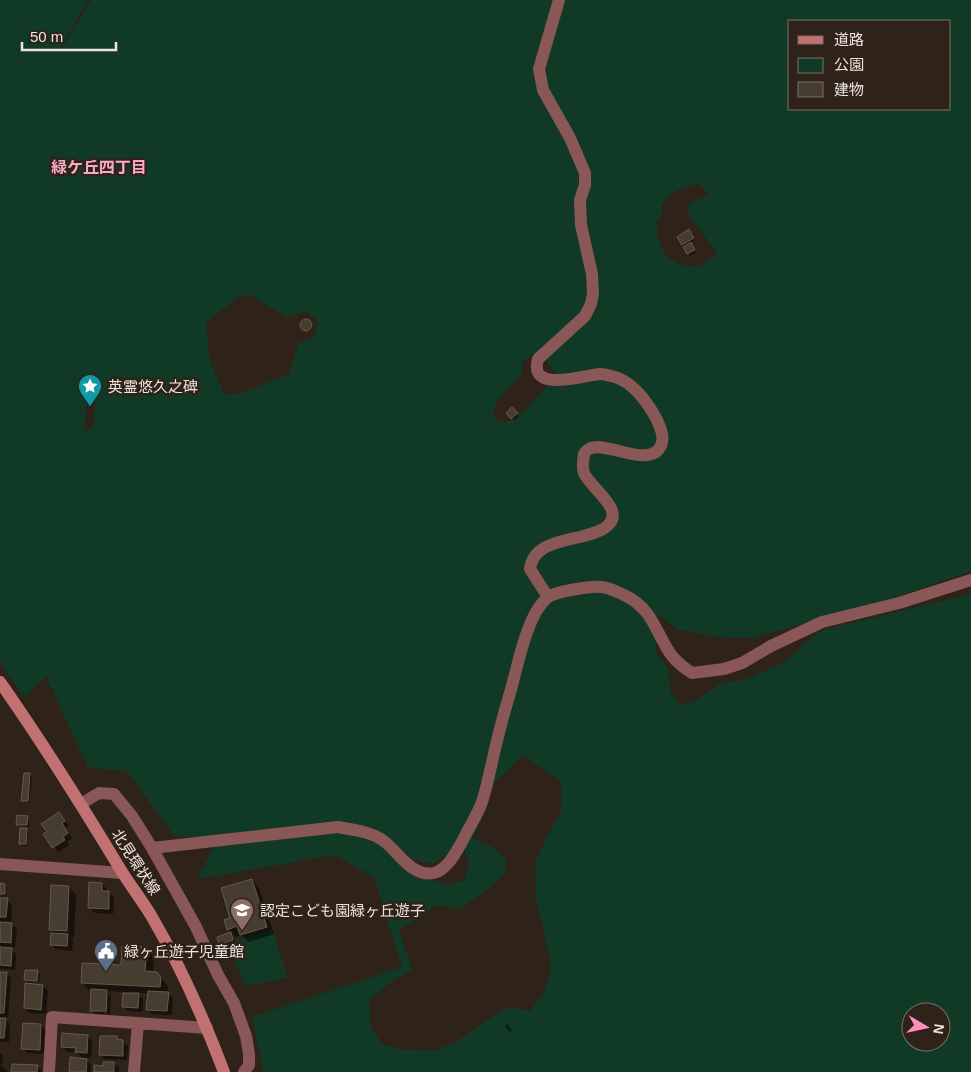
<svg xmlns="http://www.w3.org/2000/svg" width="971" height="1072" viewBox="0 0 971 1072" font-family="Arial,'Noto Sans JP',sans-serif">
<rect width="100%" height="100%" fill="#2e2219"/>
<!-- green -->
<path fill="#113a26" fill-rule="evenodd" d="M 0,0 L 88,0 L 63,44 L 47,57 L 64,45 L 91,0 L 971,0 L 971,571 L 890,599 L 753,638 L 718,637 L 677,629 L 657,614 L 656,652 L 668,668 L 670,691 L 681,706 L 701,697 L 721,683 L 745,680 L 784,662 L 813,636 L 826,629 L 971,594 L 971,1072 L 262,1072 L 263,1070 L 252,1017 L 402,967 L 374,877 L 334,855 L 197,879 L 218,839 L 174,836 L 128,772 L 88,767 L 47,679 L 52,672 L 24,697 L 0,662 ZM 790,21 L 950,21 L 950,109 L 790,109 ZM 698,184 L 706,190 L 707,196 L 693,201 L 688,206 L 688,214 L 717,253 C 711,258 704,265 697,266 C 684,268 668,261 662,249 C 658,242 658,230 656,222 L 662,215 L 661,205 C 671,192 681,187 698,184 ZM 248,294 L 286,317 L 307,312 L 318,320 L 315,336 L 298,344 L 289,374 L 242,393 L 225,395 L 210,362 L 206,323 L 235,299 ZM 534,353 L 545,360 L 557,375 L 523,412 L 508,422 L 495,420 L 493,409 L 503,393 L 520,377 L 523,362 ZM 88,393 L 95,398 L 93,427 L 84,431 ZM 523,756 L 561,782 L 562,809 L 545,840 L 535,863 L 536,898 L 551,965 L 545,991 L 530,1011 L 517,1008 L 503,1009 L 456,1042 L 434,1051 L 400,1049 L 382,1044 L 371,1027 L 369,1000 L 392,981 L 412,970 L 399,929 L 421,917 L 433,906 L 460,908 L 485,892 L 506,873 L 505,857 L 486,843 L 473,839 L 479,823 L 478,798 ZM 398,845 L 413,860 L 434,864 L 450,852 L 464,849 L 469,863 L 465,880 L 451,885 L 421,877 ZM 911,1012 L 941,1012 L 941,1042 L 911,1042 Z
M 272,930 L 288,978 L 246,986 L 226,943 Z"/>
<!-- shadow -->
<path fill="#0007" d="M 691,233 L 695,240 L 690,243 L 696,252 L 690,256 L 683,244 Z
M301.5 326a5.5 5.5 0 1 1 11 0a5.5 5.5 0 1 1-11 0Z
M 512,409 L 519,416 L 514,420 L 507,413 Z
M 30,774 L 32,777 L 29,803 L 25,802 L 23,800 Z
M 59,814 L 69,826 L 66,828 L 72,838 L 67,842 L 69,845 L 58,852 L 45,835 L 48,833 Z
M 27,817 L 29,819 L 29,827 L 20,826 L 18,824 Z
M 26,829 L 28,831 L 27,846 L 22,846 L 20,844 Z
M 252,880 L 259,888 L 274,934 L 249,942 L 241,935 L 236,937 L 228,929 Z
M 102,884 L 107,889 L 107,892 L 114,897 L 113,914 L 95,913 L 90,908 Z
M 0,885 L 5,885 L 7,887 L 6,896 L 0,895 Z
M 69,887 L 76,895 L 74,938 L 70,938 L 73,940 L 72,951 L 56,949 L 51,944 L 55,934 L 50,930 Z
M 0,899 L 7,900 L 12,905 L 11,922 L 4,921 L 4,923 L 12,924 L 17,929 L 15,947 L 9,947 L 16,954 L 15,970 L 0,969 Z
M 232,933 L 235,942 L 222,946 L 218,938 Z
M 146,948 L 154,956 L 153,973 L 156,973 L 164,981 L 168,987 L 168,993 L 173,998 L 172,1015 L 152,1014 L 148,1009 L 149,993 L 137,993 L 143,999 L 143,1012 L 128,1011 L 123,1007 L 124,992 L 106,991 L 111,996 L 110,1016 L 107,1016 L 108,994 L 105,994 L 104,1015 L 96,1015 L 91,1010 L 92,990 L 89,990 L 82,982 L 123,966 Z
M 37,972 L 40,974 L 39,982 L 27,982 L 25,979 Z
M 0,973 L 6,973 L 11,978 L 8,1018 L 3,1017 L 10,1024 L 9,1042 L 0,1042 Z
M 43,986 L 48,991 L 46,1014 L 30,1013 L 25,1008 Z
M 508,1024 L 512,1030 L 510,1032 L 505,1026 Z
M 41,1025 L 46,1030 L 45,1054 L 27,1053 L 22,1048 Z
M 88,1036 L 92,1041 L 91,1058 L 81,1057 L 77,1052 L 67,1052 L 62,1047 Z
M 116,1038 L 128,1046 L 127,1060 L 105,1059 L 100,1055 Z
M 0,1053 L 3,1056 L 2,1065 L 0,1064 Z
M 87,1060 L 91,1065 L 91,1072 L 70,1072 Z
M 114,1063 L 119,1068 L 119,1072 L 95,1072 Z
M 0,1065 L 7,1071 L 7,1072 L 0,1072 Z
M 37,1066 L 42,1072 L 12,1072 Z"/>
<!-- building -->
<path fill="#473c30" stroke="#665a4e" d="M 689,229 L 694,238 L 682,245 L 677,237 Z
M 691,242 L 695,250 L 687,254 L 683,247 Z
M300 325a6 6 0 1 1 12 0a6 6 0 1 1-12 0Z
M 512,407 L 518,413 L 511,419 L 506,413 Z
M 24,773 L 30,773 L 28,801 L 21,801 Z
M 59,812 L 65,821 L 62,823 L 68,833 L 63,837 L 65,840 L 52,848 L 43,834 L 47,832 L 41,824 Z
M 17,815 L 28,816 L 27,825 L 16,825 Z
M 20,828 L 27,828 L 26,844 L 19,844 Z
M 252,879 L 267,927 L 240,935 L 237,926 L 227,930 L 224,920 L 230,918 L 221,888 Z
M 89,882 L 102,883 L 102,891 L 109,891 L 109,909 L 88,908 Z
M 0,883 L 5,884 L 5,894 L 0,894 Z
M 51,885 L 69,886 L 67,931 L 49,930 Z
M 0,898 L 8,898 L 6,917 L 0,917 Z
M 0,922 L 12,923 L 11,943 L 0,942 Z
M 231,932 L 233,940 L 219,945 L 217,937 Z
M 51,933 L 68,934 L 67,946 L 50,945 Z
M 122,946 L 147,947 L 145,971 L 157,972 L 161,978 L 160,987 L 81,983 L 82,963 L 121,965 Z
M 0,947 L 12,948 L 11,966 L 0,965 Z
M 25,970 L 38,970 L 37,981 L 24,980 Z
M 0,972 L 7,972 L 4,1013 L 0,1013 Z
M 25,983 L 43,985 L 41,1010 L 24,1008 Z
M 91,989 L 107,990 L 106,1011 L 90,1011 Z
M 148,991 L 169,992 L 167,1011 L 146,1010 Z
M 123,993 L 139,993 L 138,1008 L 122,1007 Z
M 0,1018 L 6,1018 L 4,1038 L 0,1038 Z
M 23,1023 L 41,1024 L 40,1050 L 21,1049 Z
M 62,1033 L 88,1035 L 87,1053 L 75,1052 L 76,1048 L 61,1047 Z
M 100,1036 L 117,1036 L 117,1039 L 123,1040 L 123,1056 L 99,1055 Z
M 70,1057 L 87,1059 L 86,1072 L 69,1072 Z
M 103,1062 L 114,1062 L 114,1072 L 94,1072 L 94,1065 L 103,1066 Z
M 12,1064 L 38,1065 L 37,1072 L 11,1072 Z"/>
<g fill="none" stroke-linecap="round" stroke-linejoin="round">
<!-- minor -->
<path stroke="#885756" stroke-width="12" d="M 548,597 L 530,569 C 534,535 585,543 606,527 C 628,511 590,488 584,473 C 582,468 583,460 584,454 C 585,452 587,450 589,449 C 604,440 645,467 659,449 C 666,440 661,429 657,420 C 648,403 634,383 615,377 C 611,376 605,374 600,374 C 583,375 528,394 538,359 L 585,316 L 591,304 L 593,293 L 592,274 L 581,225 L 580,200 L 585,185 L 585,173 L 570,138 L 543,90 L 539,69 L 559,0
M 81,804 L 99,793 L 114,794 L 132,816 L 152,848 L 196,927 L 218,975 L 234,1003 L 246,1036 L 249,1054 L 249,1065 L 244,1072
M 152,848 L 338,827 C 353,830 368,831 381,839 C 397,849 411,878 434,873 C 448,869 456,852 463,840 C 469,827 479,813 483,799 C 490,775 494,750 501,725 C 505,709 510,694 514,678 C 520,655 529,613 547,598 C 555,591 592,586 602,587 C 609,588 618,592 624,595 C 654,609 655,633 672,656 C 678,663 684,668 692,673 L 724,669 L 742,663 L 771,646 L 822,622 L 899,603 L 971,580
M 0,864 L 122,873
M 49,1072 L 52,1017 L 207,1028
M 134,1072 L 138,1023"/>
<!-- secondary -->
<path stroke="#c17171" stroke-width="12" d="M 0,682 C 42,742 81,804 119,867 C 129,884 142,900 152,917 C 181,967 204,1019 224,1072"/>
</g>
<!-- icons -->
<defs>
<g id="sight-pin" transform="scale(1.25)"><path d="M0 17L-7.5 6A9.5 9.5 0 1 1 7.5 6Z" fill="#0f9aa8" stroke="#2e2219"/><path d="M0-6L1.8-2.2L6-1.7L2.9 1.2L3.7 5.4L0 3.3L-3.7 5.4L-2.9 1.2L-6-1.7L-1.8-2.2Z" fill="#fff"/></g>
<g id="school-pin" transform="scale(1.25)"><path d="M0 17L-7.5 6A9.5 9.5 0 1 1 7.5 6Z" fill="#8d6e63" stroke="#2e2219"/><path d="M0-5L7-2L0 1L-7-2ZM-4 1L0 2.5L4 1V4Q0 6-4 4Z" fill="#fff"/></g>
<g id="civic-pin" transform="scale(1.25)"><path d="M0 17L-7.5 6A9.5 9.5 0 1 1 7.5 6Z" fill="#5c6f8a" stroke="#2e2219"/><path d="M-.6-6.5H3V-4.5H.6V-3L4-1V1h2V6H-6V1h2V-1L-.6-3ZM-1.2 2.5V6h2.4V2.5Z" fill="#fff"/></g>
</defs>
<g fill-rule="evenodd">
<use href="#sight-pin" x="90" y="386"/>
<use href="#school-pin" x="242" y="910"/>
<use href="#civic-pin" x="106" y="951"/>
</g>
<g text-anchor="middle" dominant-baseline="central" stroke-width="5" stroke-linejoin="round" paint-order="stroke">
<!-- poi labels -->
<g font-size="15" fill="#ede4de" stroke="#2e2219" text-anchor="start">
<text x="108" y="386">英霊悠久之碑</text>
<text x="260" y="910">認定こども園緑ヶ丘遊子</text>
<text x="124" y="951">緑ヶ丘遊子児童館</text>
</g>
<!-- street labels -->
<g font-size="15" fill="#ede4de" stroke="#2e2219">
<text transform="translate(136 862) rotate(57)">北見環状線</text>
</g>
<!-- neighbourhood labels -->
<g font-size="16" font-weight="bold" fill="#faaac9" stroke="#2e2219">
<text x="99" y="167">緑ケ丘四丁目</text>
</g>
</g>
<!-- legend -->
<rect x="788" y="20" width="162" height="90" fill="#2e2219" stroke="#7a7068"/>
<rect x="798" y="36" width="25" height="8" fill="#c17171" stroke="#7a7068"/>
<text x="834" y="45" font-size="15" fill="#ede4de">道路</text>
<rect x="798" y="58" width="25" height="15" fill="#113a26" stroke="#7a7068"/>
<text x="834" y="70" font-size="15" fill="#ede4de">公園</text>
<rect x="798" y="82" width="25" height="15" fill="#473c30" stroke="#7a7068"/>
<text x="834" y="95" font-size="15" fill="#ede4de">建物</text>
<!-- north arrow -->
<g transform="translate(926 1027) rotate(99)"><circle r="24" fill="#2e2219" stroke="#7a7068"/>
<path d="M0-4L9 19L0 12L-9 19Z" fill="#fe8ebc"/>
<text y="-8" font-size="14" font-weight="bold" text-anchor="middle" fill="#ede4de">N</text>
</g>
<!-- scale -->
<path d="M22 42v8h94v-8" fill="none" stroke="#ede4de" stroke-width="2.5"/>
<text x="30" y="42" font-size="15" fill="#ede4de" stroke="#2e2219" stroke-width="4" paint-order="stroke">50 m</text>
</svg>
